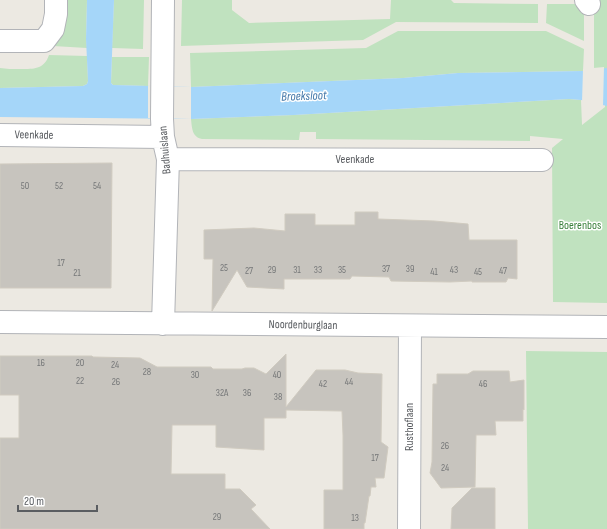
<svg xmlns="http://www.w3.org/2000/svg" width="607" height="529" viewBox="0 0 607 529" font-family="'Sofia Sans Condensed',sans-serif">
<rect width="100%" height="100%" fill="#ece9e2"/>
<!-- green -->
<path fill="#c0e2bf" d="M 63,0 L 87,0 L 86,39 L 87,48 L 53,46 L 60,39 L 62,32 Z
M 114,0 L 144,0 L 143,49 L 112,48 Z
M 182,0 L 232,0 L 232,10 L 249,23 L 390,19 L 391,0 L 451,0 L 454,3 L 538,4 L 538,23 L 396,22 L 363,40 L 181,46 Z
M 594,0 L 607,0 L 607,89 L 594,90 Z
M 547,4 L 584,4 L 584,41 L 546,23 Z
M 398,31 L 546,31 L 584,49 L 583,71 L 458,73 L 403,78 L 191,87 L 190,53 L 366,48 Z
M 49,55 L 87,56 L 88,81 L 87,84 L 83,86 L 0,88 L 0,68 C 6,69 13,69 19,69 C 33,69 44,70 49,55 Z
M 112,57 L 149,57 L 148,86 L 113,85 L 111,83 Z
M 569,99 L 581,100 L 582,125 L 605,107 L 605,105 L 607,105 L 607,303 L 553,302 L 552,148 L 563,139 L 530,136 L 530,141 L 316,139 L 316,132 L 300,132 L 299,140 L 202,139 C 192,137 192,128 191,119 L 294,115 Z
M 526,351 L 607,352 L 607,529 L 528,529 Z"/>
<!-- water -->
<path fill="#a5d6f9" d="M 87,0 L 114,0 L 111,83 L 113,85 L 191,87 L 403,78 L 458,73 L 583,71 L 607,68 L 607,106 L 581,100 L 569,99 L 294,115 L 191,119 L 0,117 L 0,88 L 83,86 L 87,84 L 88,81 L 86,39 Z"/>
<!-- pier -->
<path fill="#ece9e2" d="M 604,67 L 603,106 L 582,102 L 583,69 Z
M 148,86 L 191,87 L 191,119 L 148,118 Z"/>
<!-- building -->
<path fill="#c7c4be" stroke="#d0cbc0" d="M 112,163 L 111,288 L 0,288 L 0,164 Z
M 355,212 L 378,212 L 378,219 L 434,221 L 468,224 L 469,240 L 517,240 L 517,279 L 508,278 L 506,282 L 472,282 L 472,281 L 450,282 L 391,281 L 389,277 L 352,276 L 350,279 L 284,279 L 284,289 L 247,287 L 237,270 L 212,311 L 213,259 L 204,259 L 204,230 L 254,228 L 285,231 L 285,214 L 315,214 L 315,225 L 355,225 Z
M 286,354 L 286,407 L 316,370 L 345,370 L 358,373 L 382,374 L 381,442 L 388,447 L 384,478 L 375,478 L 376,487 L 371,487 L 370,496 L 369,496 L 365,523 L 364,523 L 364,529 L 324,529 L 324,490 L 343,490 L 343,435 L 342,411 L 286,410 L 286,418 L 264,418 L 264,450 L 216,447 L 216,425 L 172,425 L 171,474 L 225,474 L 225,489 L 240,489 L 256,505 L 251,509 L 270,529 L 0,529 L 0,438 L 19,438 L 19,395 L 0,395 L 0,356 L 92,356 L 93,357 L 140,358 L 157,367 L 211,367 L 213,369 L 242,369 L 245,368 L 254,368 L 266,374 Z
M 473,371 L 509,371 L 510,382 L 524,380 L 524,410 L 523,409 L 523,421 L 495,421 L 496,435 L 476,435 L 475,487 L 441,488 L 430,473 L 432,462 L 433,384 L 437,384 L 437,374 L 468,374 Z
M 472,488 L 495,488 L 495,529 L 451,529 L 452,508 Z"/>
<g fill="none" stroke-linecap="round" stroke-linejoin="round">
<!-- minor casing -->
<g stroke="#b2b4b8" stroke-width="24">
<path id="minor" d="M 163,0 L 162,119 L 163,137 L 168,159 L 163,324
M 586,0 L 589,4
M 0,41 L 44,41 L 53,29 L 56,14 L 56,0
M 0,135 L 163,137
M 168,159 L 542,160
M 0,322 L 607,327
M 409,529 L 410,326"/>
</g>
<!-- minor -->
<use href="#minor" stroke="#fff" stroke-width="22"/>
</g>
<g text-anchor="middle" dominant-baseline="central" stroke-width="3" stroke-linejoin="round" paint-order="stroke">
<!-- number labels -->
<g font-size="10" fill="#757778">
<text x="25" y="186">50</text>
<text x="59" y="186">52</text>
<text x="97" y="186">54</text>
<text x="61" y="263">17</text>
<text x="224" y="268">25</text>
<text x="386" y="269">37</text>
<text x="410" y="269">39</text>
<text x="272" y="270">29</text>
<text x="297" y="270">31</text>
<text x="318" y="270">33</text>
<text x="342" y="270">35</text>
<text x="454" y="270">43</text>
<text x="249" y="271">27</text>
<text x="503" y="271">47</text>
<text x="434" y="272">41</text>
<text x="478" y="272">45</text>
<text x="77" y="273">21</text>
<text x="41" y="363">16</text>
<text x="80" y="363">20</text>
<text x="115" y="365">24</text>
<text x="147" y="372">28</text>
<text x="195" y="375">30</text>
<text x="277" y="375">40</text>
<text x="80" y="381">22</text>
<text x="116" y="382">26</text>
<text x="349" y="382">44</text>
<text x="323" y="384">42</text>
<text x="483" y="384">46</text>
<text x="222" y="393">32A</text>
<text x="247" y="393">36</text>
<text x="278" y="397">38</text>
<text x="445" y="446">26</text>
<text x="375" y="458">17</text>
<text x="445" y="468">24</text>
<text x="217" y="517">29</text>
<text x="355" y="518">13</text>
</g>
<!-- street labels -->
<g font-size="12" fill="#5a5d61" stroke="#fff">
<text transform="translate(34 135) rotate(1)">Veenkade</text>
<text transform="translate(165 150) rotate(-95)">Badhuislaan</text>
<text x="355" y="159">Veenkade</text>
<text transform="translate(303 325) rotate(1)">Noordenburglaan</text>
<text transform="translate(409 427) rotate(-90)">Rusthoflaan</text>
</g>
<!-- park labels -->
<g font-size="12" fill="#3a803c" stroke="#fff">
<text x="580" y="225">Boerenbos</text>
</g>
<!-- water labels -->
<g font-size="13" font-style="italic" fill="#4478a9" stroke="#fff">
<text transform="translate(304 96) rotate(-2)">Broeksloot</text>
</g>
</g>
<!-- scale -->
<path d="M18 505v6h79v-6" fill="none" stroke="#5a5d61" stroke-width="2"/>
<text x="24" y="505" font-size="12" fill="#5a5d61" stroke="#ffffff" stroke-width="3" paint-order="stroke">20 m</text>
</svg>
